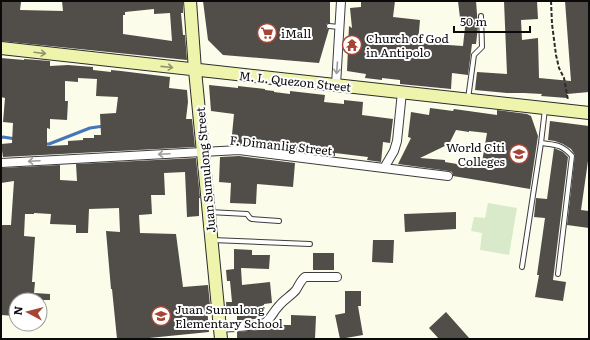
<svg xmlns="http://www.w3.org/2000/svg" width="590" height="340" viewBox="0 0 590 340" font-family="Literata,serif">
<rect width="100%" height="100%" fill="#fcfcea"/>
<!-- pitch -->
<path fill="#d8eac9" d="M 488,203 L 517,208 L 509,255 L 480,250 L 482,233 L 471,231 L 474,217 L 485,218 Z"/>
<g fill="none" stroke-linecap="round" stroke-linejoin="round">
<!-- stream -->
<path stroke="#4676ba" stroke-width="3" d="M 1,138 L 3,137 L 16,139
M 45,144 L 49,144 L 90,128 L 104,126"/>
</g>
<!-- building -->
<path fill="#514d48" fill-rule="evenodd" d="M 1,1 L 21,2 L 20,10 L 63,11 L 62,1 L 183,1 L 183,13 L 181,13 L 183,35 L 185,35 L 187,60 L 1,41 ZM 154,9 L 154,14 L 170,13 L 172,41 L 123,34 L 123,15 L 125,15 L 125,12 Z
M 203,1 L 330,1 L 330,23 L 326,24 L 326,26 L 327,29 L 329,29 L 319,63 L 223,55 L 208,40 Z
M 361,1 L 395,1 L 393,17 L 420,20 L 418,43 L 463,46 L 466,18 L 460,18 L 458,1 L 476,1 L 478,27 L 476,44 L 472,44 L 468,75 L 452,73 L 451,89 L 400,84 L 400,80 L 382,78 L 382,80 L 365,78 L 366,74 L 347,71 L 349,26 L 352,28 L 350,8 L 361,7 Z
M 504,1 L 537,1 L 538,19 L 521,20 L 522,40 L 538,38 L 539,78 L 571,81 L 565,1 L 589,1 L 589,92 L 567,94 L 567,98 L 541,96 L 542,94 L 524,93 L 507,93 L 475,90 L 477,72 L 507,74 Z
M 1,58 L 24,60 L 24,59 L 50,61 L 50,66 L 68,65 L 93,67 L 93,70 L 111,72 L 111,70 L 121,71 L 170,77 L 169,88 L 187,90 L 188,102 L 186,119 L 192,119 L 195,147 L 3,157 L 1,144 L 12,143 L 13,123 L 3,122 L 5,98 L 1,97 L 1,82 L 2,69 L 1,69 ZM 78,78 L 97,79 L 96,96 L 118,97 L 116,113 L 100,114 L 101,135 L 94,135 L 94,138 L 83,138 L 83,140 L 68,141 L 68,145 L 47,146 L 47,128 L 50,129 L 50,119 L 67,120 L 68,101 L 65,101 L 65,81 L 78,82 Z
M 209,85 L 238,88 L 238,86 L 265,89 L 265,90 L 274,91 L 274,92 L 290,94 L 290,91 L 325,95 L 324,102 L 344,104 L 344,100 L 363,102 L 362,115 L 393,119 L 390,143 L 383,142 L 381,162 L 367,160 L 368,157 L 335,153 L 335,156 L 240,145 L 231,145 L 234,114 L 211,111 Z
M 430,108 L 453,111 L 454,109 L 497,115 L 497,110 L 527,114 L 531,116 L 538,136 L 530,189 L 453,176 L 452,172 L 449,171 L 398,164 L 411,138 L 408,137 L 411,112 L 429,115 ZM 456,130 L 469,132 L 469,131 L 487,133 L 481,168 L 445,162 L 445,160 L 420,158 L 449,144 Z
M 550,121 L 589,126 L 589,154 L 581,210 L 589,211 L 589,228 L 567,225 L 575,155 L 571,149 L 563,144 L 555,141 L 548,140 Z
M 554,148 L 563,152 L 568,157 L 553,280 L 566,282 L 563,301 L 535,297 L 539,275 L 537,275 L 545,218 L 534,217 L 536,198 L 547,199 Z
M 239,156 L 295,163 L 293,187 L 257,184 L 256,204 L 230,203 L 231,183 L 219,182 L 220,157 Z
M 196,158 L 200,198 L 199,198 L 199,216 L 187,217 L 185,172 L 164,173 L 165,195 L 151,195 L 152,214 L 139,215 L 140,233 L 176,234 L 183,287 L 208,285 L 210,305 L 207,306 L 209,332 L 149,338 L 149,339 L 117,339 L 112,289 L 111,289 L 106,231 L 120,232 L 119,208 L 89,209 L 88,233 L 76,233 L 76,225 L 50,224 L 51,214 L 34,213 L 34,214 L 25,214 L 24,236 L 35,237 L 32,282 L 35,282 L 34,293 L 50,294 L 50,300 L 16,300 L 16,316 L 1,315 L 1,238 L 2,225 L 11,225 L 14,181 L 1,183 L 1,168 L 60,165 L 60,180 L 77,181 L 76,164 Z
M 456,212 L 456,229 L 405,232 L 404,214 Z
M 373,240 L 394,240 L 393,263 L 372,262 Z
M 234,249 L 252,250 L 252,255 L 270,255 L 269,269 L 241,268 L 242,285 L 270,282 L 272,303 L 264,304 L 265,315 L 261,318 L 237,321 L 237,314 L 227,315 L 226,302 L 232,302 L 230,281 L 227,281 L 226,270 L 234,269 Z
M 313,253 L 334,253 L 334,270 L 313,270 Z
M 345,291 L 361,291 L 361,306 L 358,306 L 363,335 L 340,339 L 335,315 L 345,313 Z
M 446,312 L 470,339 L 439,339 L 429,328 Z
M 291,315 L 316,316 L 315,339 L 237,339 L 237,332 L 258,330 L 265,329 L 271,325 L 291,325 Z"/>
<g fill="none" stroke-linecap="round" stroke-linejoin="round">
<!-- lane casing -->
<g stroke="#3d3d3d" stroke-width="6">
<path id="lane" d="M 329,26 L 339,27
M 468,99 L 474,55 L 482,47 L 481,16
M 541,143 C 555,145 562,144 572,156 L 558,274
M 209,212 L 247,214 L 250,218 L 252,219 L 279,221
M 212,240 L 310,244
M 522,267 L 541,143 L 545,109"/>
</g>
<!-- street casing -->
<g stroke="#3d3d3d" stroke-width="10">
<path id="street" d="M 336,85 L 341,1
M 1,163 L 239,150 L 448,176
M 384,168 L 394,151 L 397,141 L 402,92
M 220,328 C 230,327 259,327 266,322 C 271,318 274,311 278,307 C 283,300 291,296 296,290 C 299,285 301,280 305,277 L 337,277"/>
</g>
<!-- secondary casing -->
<g stroke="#2c2c2c" stroke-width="14">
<path id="secondary" d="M 190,1 L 195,70 L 221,339
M 1,48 L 589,113"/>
</g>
<!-- path -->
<path stroke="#2c2c2c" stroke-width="2" stroke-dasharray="4 2" stroke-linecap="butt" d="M 551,1 L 552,24 L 556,55 L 559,68 L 564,78 L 568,100"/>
<!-- lane -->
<use href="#lane" stroke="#fff" stroke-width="4"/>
<!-- street -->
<use href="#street" stroke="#fff" stroke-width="8"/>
<!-- secondary -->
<use href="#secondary" stroke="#eff4ad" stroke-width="12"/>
</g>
<!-- one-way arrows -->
<defs><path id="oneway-shaft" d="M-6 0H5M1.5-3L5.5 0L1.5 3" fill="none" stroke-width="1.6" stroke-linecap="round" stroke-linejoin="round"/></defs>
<g stroke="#93966c">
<use href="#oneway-shaft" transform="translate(40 53) rotate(7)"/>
<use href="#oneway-shaft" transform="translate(167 67) rotate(6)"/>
</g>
<g stroke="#9d9d9d">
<use href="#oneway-shaft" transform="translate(337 68) rotate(94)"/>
<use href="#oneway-shaft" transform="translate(164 154) rotate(177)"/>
<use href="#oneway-shaft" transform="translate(34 161) rotate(177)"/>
</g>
<!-- icons -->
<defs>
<g id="supermarket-ring" transform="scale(1)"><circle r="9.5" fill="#fff" stroke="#a74535" stroke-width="1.5"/><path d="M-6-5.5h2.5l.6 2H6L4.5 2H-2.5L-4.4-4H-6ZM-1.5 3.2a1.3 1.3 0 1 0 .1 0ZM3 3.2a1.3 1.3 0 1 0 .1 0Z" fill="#a74535"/></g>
<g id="temple-ring" transform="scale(1)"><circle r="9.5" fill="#fff" stroke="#a74535" stroke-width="1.5"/><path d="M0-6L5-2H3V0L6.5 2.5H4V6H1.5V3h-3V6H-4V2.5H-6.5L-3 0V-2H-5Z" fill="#a74535"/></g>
<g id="university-ring" transform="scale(1)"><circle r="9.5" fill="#fff" stroke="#a74535" stroke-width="1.5"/><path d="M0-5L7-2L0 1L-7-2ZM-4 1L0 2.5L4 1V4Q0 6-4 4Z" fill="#a74535"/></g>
<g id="school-ring" transform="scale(1)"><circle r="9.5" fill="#fff" stroke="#a74535" stroke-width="1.5"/><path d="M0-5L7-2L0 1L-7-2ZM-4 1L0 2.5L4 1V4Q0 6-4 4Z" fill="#a74535"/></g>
</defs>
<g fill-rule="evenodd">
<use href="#supermarket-ring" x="267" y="33"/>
<use href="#temple-ring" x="352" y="45"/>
<use href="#university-ring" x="519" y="154"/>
<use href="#school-ring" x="161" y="316"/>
</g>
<g text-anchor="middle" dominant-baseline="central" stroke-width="4" stroke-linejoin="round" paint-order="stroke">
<!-- poi labels -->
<g font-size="12" fill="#0a0a0a" stroke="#fff" text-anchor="start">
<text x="281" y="33">iMall</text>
<text x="366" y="38">Church of God<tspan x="366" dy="14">in Antipolo</tspan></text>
<text x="505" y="147" text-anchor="end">World Citi<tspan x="505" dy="14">Colleges</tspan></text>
<text x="175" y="309">Juan Sumulong<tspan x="175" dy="14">Elementary School</tspan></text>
</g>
<!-- street labels -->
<g font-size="12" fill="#0a0a0a" stroke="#fff">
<text transform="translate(295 81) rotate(6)">M. L. Quezon Street</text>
<text transform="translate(281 145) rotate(6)">F. Dimanlig Street</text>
<text transform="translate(205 170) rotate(-95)">Juan Sumulong Street</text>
</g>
</g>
<!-- border -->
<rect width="590" height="340" fill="none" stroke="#0a0a0a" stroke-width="4"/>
<!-- north arrow -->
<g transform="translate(28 312) rotate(277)"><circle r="19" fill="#ffffff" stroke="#9d9d9d"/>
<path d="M0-3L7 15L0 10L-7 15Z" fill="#a74535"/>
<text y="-6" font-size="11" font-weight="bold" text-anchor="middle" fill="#0a0a0a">N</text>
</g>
<!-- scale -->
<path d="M454 26v6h76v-6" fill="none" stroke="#0a0a0a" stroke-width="2"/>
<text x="460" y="26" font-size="12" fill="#0a0a0a" stroke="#ffffff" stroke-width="3" paint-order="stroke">50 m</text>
</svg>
